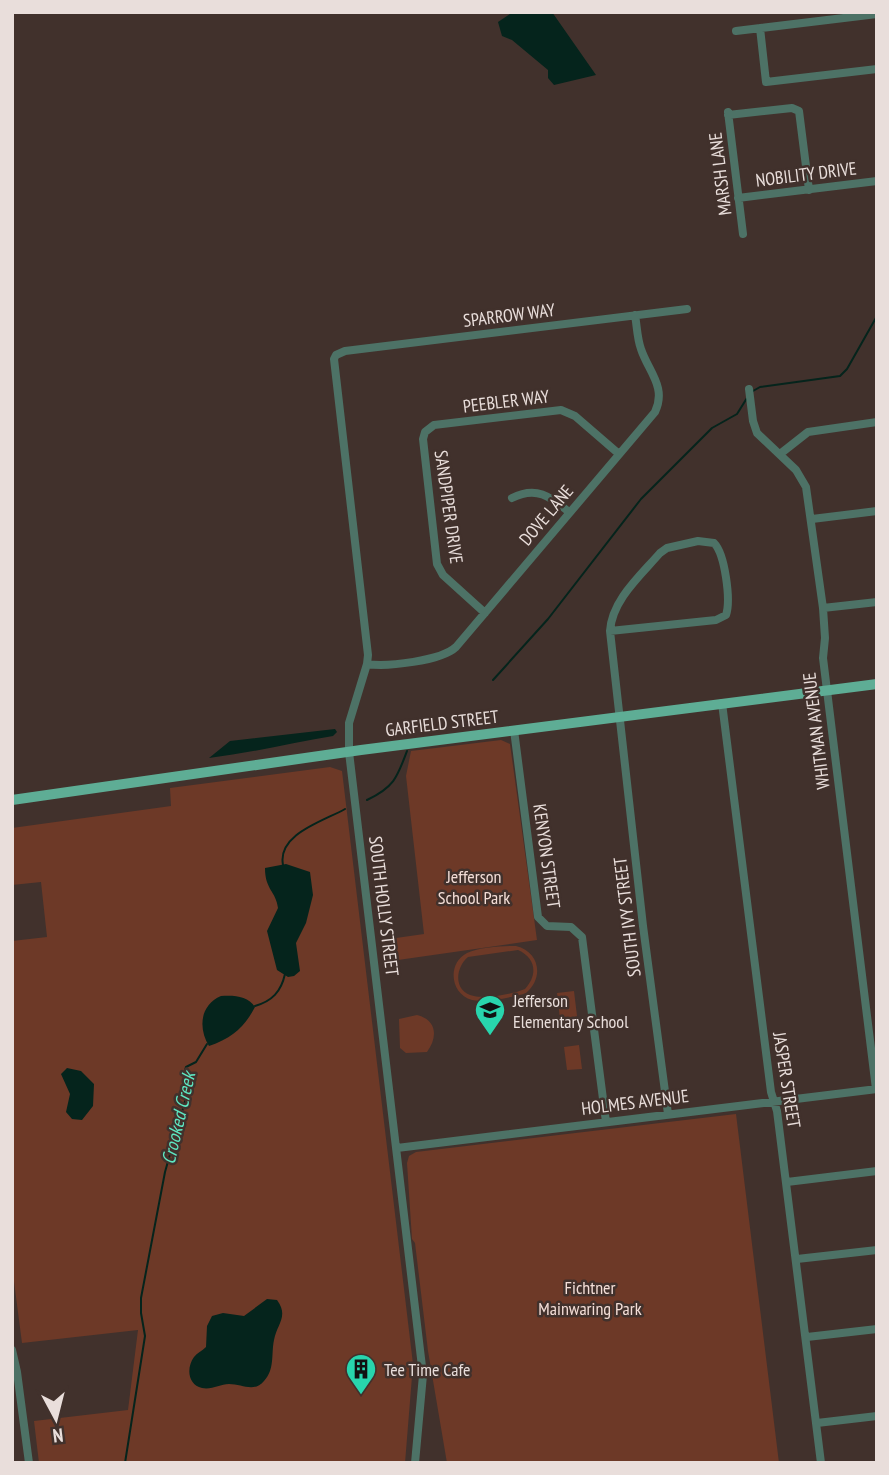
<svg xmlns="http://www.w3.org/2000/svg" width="889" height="1475" viewBox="0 0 889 1475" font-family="'PT Sans Narrow',sans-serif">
<rect width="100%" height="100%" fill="#41312c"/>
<!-- green -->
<path fill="#6d3927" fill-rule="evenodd" d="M 501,740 L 510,744 L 537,940 L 384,962 L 382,940 L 424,934 L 406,776 L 411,751 Z
M 330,767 L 342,771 L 413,1364 L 405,1463 L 39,1463 L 34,1421 L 128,1410 L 138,1330 L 22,1343 L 12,1266 L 12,941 L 47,937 L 41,882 L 12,885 L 12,828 L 171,806 L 170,788 Z
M 516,946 C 540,952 544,978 526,993 C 515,997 484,1003 472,1000 C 450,994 447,963 467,953 C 480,947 502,946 516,946 ZM 518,950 C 536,958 538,975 525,989 C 513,994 487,999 474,996 C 453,992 455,968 468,957 Z
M 574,991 L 578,1024 L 561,1028 L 557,993 Z
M 417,1015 C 437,1020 438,1037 427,1052 L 406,1053 L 400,1048 L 399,1019 Z
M 579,1045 L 582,1069 L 567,1070 L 564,1047 Z
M 736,1114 L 779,1463 L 447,1463 L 428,1351 L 415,1243 L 412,1239 L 407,1163 L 409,1156 L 416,1152 Z"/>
<!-- water -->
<path fill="#05241c" d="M 513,12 L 552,12 L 596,75 L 554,85 L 548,78 L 548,70 L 512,40 L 502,36 L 498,22 Z
M 335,729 L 337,732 L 333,736 C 291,743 251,753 209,758 L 230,741 Z
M 286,864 L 310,872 L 313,895 L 306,923 L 296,943 L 300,971 L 294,976 L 288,977 L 277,970 L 267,931 L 278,908 C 276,891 265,890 265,868 Z
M 221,996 C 234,995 248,996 255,1007 C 244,1028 232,1038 209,1046 C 198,1028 200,1005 221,996 Z
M 67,1068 L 81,1071 L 94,1084 L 93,1106 L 82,1120 L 72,1119 L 66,1112 L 70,1094 L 61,1074 Z
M 267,1299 L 277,1300 C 289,1316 277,1324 274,1340 C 271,1355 275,1369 264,1381 C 254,1393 242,1384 229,1384 C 220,1384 212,1390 202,1388 C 188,1385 186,1368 194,1357 C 197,1353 202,1351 206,1347 L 207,1326 L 212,1316 L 223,1313 L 244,1316 Z"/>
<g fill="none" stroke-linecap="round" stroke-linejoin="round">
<!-- stream -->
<path stroke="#05241c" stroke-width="2" d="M 753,391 L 760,387 L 840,376 L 847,369 L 877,316
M 493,680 L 548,619 L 641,499 L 712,428 L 737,414 L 747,398
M 367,800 C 394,787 397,778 407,751
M 283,865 C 277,834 324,821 345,809
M 255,1006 C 272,1001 281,992 285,974
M 125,1463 L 145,1336 L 141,1313 L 141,1298 L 165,1172 L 189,1087 L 184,1073 L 186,1067 L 196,1062 L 207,1044"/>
<!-- minor -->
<path stroke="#4d7266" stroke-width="8" d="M 760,28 L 766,82 L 877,69
M 736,31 L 877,14
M 728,112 L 743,234
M 728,115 L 792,108 L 799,111 L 809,190
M 738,198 L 877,181
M 749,389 L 753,421 L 757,433 L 796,470 L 806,487 L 823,608 L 825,638 L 823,658 L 876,1089
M 780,454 L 808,432 L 877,422
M 512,498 C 536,486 550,496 569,512
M 812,519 L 877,511
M 698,541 L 714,543 C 725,554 731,600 726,615 L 716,620 L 610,631 C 612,600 640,576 660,553 L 667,548 Z
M 823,608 L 877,602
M 485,613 L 443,575 L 437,564 L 423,439 L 425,432 L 434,425 L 561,410 L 575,416 L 619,454
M 610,631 L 643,926 L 668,1114
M 367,664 C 387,667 441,661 456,647 L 655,412 C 667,387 648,371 641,349 C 637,338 637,326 635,315
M 722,703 L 771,1092 L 777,1111 L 821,1463
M 514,730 L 538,917 L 547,926 L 571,927 L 582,937 L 606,1122
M 397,1148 L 877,1089
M 787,1182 L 877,1171
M 797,1259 L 877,1250
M 807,1337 L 877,1329
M 12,1350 L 17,1372 L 29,1463
M 817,1423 L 877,1416
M 415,1463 L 423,1375 L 349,752 L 349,723 L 367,664 L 368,655 L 334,359 L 336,355 L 345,351 L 687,309"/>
<!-- major -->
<path stroke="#5ead95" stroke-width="10" d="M 12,800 L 361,750 L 877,684"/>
</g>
<!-- icons -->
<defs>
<g id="school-pin" transform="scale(1.575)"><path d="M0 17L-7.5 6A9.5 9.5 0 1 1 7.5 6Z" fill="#28d5ad" stroke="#41312c"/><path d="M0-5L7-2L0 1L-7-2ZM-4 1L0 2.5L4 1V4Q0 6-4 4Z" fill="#111"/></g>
<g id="building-pin" transform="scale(1.575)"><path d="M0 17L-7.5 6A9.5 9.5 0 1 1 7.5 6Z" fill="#28d5ad" stroke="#41312c"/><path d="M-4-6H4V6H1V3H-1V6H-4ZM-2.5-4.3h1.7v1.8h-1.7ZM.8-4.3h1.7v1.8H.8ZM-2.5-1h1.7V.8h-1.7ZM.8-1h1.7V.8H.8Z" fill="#111"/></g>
</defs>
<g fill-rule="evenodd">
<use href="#school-pin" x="490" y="1010"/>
<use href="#building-pin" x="361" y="1369"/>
</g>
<g text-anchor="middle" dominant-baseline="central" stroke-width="5" stroke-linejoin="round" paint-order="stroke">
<!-- street labels -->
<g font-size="18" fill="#e9dedb" stroke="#41312c">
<text transform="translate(720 174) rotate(-97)">MARSH LANE</text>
<text transform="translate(806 174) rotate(-7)">NOBILITY DRIVE</text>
<text transform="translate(509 315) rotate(-7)">SPARROW WAY</text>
<text transform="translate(506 401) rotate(-7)">PEEBLER WAY</text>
<text transform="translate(449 507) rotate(82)">SANDPIPER DRIVE</text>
<text transform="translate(546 515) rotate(-50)">DOVE LANE</text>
<text transform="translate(442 723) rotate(-7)">GARFIELD STREET</text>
<text transform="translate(816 731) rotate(-97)">WHITMAN AVENUE</text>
<text transform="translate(547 856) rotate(82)">KENYON STREET</text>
<text transform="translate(384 906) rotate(83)">SOUTH HOLLY STREET</text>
<text transform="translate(627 917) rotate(-97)">SOUTH IVY STREET</text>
<text transform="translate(787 1080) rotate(81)">JASPER STREET</text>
<text transform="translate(635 1102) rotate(-7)">HOLMES AVENUE</text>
</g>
<!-- park labels -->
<g font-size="18" fill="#f4ded7" stroke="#41312c">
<text x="474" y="876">Jefferson<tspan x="474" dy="21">School Park</tspan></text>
<text x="590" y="1287">Fichtner<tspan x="590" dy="21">Mainwaring Park</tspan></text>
</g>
<!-- poi labels -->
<g font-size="18" fill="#e9dedb" stroke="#41312c" text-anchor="start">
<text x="513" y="1000">Jefferson<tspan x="513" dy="21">Elementary School</tspan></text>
<text x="384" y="1369">Tee Time Cafe</text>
</g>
<!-- water labels -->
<g font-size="19" font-style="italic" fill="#5ee6c1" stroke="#41312c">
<text transform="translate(178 1118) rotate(-77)">Crooked Creek</text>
</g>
</g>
<!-- border -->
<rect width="889" height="1475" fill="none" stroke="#e9dedb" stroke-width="28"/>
<!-- north arrow -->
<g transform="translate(56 1419) rotate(173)" stroke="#41312c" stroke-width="5" paint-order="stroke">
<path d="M0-5L12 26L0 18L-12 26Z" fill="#e9dedb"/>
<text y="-10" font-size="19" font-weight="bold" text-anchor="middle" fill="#e9dedb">N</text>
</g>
</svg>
